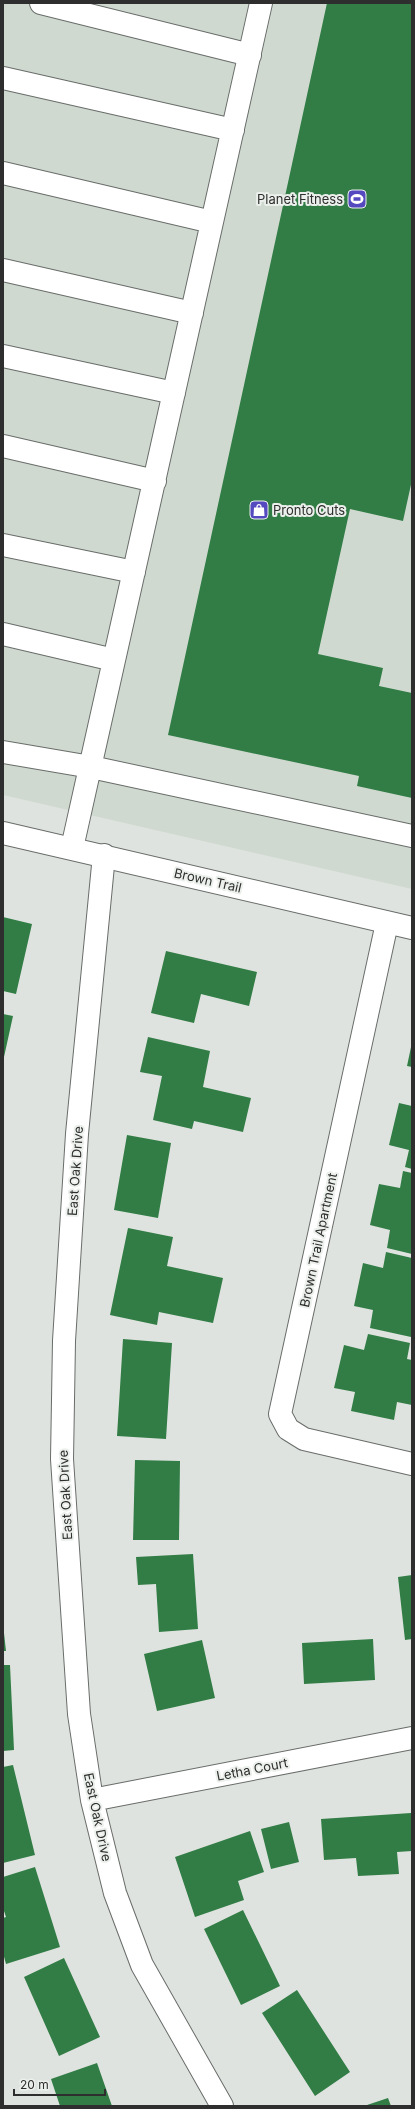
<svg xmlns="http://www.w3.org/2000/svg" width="415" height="2109" viewBox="0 0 415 2109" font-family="Inter,sans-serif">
<rect width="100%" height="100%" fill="#dfe3df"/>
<!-- built -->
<path fill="#cfd9d0" d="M 3,3 L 412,3 L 412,889 L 3,795 Z"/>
<!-- building -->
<path fill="#317d45" d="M 327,3 L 412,3 L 412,480 L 403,521 L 350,509 L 318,654 L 383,668 L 379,686 L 412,693 L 412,798 L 357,786 L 359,776 L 168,735 Z
M 3,917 L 32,924 L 16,994 L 3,991 Z
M 166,951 L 257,972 L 249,1006 L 201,994 L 194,1023 L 151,1013 Z
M 3,1014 L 13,1016 L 4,1057 L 3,1057 Z
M 148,1037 L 210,1051 L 203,1087 L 251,1098 L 243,1132 L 194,1121 L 192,1129 L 153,1120 L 162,1076 L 140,1072 Z
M 411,1047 L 412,1047 L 412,1067 L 407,1066 Z
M 399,1103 L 412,1106 L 412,1169 L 405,1167 L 409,1150 L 389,1145 Z
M 127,1135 L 171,1143 L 158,1218 L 114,1210 Z
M 403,1171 L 412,1173 L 412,1254 L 387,1248 L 390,1230 L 370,1225 L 379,1184 L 400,1188 Z
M 128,1228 L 173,1237 L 167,1266 L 223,1278 L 213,1323 L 159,1312 L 157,1325 L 110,1315 Z
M 386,1252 L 412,1258 L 411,1337 L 370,1328 L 373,1310 L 354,1306 L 363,1263 L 383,1268 Z
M 368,1334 L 410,1343 L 407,1359 L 412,1360 L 412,1405 L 397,1402 L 394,1420 L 351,1411 L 355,1392 L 334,1388 L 344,1345 L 364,1350 Z
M 123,1339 L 172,1343 L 166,1439 L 117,1436 Z
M 135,1460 L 180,1461 L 179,1540 L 133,1540 Z
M 193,1554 L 198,1629 L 159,1632 L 156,1584 L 138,1585 L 136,1557 Z
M 412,1575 L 412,1639 L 405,1640 L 398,1577 Z
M 3,1624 L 6,1651 L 3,1651 Z
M 373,1639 L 375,1680 L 304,1684 L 302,1643 Z
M 202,1640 L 215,1698 L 157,1711 L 144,1654 Z
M 3,1665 L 10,1665 L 14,1750 L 3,1751 Z
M 13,1765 L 35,1855 L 3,1863 L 3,1767 Z
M 411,1813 L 412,1851 L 397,1852 L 399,1874 L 358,1876 L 356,1858 L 324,1860 L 321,1819 Z
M 289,1822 L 299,1862 L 271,1869 L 261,1829 Z
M 250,1831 L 264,1872 L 238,1881 L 244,1900 L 195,1917 L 175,1857 Z
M 35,1867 L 60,1947 L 6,1964 L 3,1953 L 3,1918 L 6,1917 L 3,1908 L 3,1877 Z
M 243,1910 L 280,1986 L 241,2005 L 204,1929 Z
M 64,1958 L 100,2037 L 59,2056 L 24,1977 Z
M 297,1990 L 350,2072 L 315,2096 L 262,2013 Z
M 97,2063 L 112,2106 L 60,2106 L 51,2079 Z
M 388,2098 L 391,2106 L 364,2106 Z"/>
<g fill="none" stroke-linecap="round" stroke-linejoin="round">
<!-- minor casing -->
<g stroke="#696d6a" stroke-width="24">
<path id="minor" d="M 41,3 L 250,55
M 3,78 L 233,130
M 3,173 L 212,222
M 3,270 L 192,313
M 3,356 L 174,393
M 3,446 L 155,481
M 3,545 L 134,572
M 3,634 L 114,660
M 3,752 L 91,767 L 412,836
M 72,848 L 261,3
M 104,855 L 77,1134 L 64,1341 L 62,1459 L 79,1714 L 92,1800 L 115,1893 L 142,1965 L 222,2106
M 387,923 L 280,1414 L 288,1429 L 304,1439 L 412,1464
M 92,1800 L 412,1738"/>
</g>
<!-- major casing -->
<g stroke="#696d6a" stroke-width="24">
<path id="major" d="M 3,833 L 412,928"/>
</g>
<!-- minor -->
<use href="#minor" stroke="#fff" stroke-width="22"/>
<!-- major -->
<use href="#major" stroke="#fff" stroke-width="22"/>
</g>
<!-- icons -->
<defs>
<g id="stadium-square" transform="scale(1)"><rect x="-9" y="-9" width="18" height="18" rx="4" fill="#5549c0" stroke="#ecf0ec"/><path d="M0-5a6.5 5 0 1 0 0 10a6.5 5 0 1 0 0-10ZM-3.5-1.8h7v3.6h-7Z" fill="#fff"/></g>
<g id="shop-square" transform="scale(1)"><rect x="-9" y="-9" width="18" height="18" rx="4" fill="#5549c0" stroke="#ecf0ec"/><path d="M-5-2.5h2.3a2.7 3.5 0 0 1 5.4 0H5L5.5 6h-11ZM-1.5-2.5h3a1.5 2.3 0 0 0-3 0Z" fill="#fff"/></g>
</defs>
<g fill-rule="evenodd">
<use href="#stadium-square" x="357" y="199"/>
<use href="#shop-square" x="259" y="510"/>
</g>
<g text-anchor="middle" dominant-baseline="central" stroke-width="4" stroke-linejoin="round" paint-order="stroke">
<!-- poi labels -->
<g font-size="13" fill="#2d2e2d" stroke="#ecf0ec" text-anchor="end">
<text x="343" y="199">Planet Fitness</text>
<text x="273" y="510" text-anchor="start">Pronto Cuts</text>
</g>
<!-- street labels -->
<g font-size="13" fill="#2d2e2d" stroke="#ecf0ec">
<text transform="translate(208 880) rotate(13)">Brown Trail</text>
<text transform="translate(75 1171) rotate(-86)">East Oak Drive</text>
<text transform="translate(318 1240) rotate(-78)">Brown Trail Apartment</text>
<text transform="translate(65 1495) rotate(-93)">East Oak Drive</text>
<text transform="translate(252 1769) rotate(-11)">Letha Court</text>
<text transform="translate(98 1817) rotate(78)">East Oak Drive</text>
</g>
</g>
<!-- border -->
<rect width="415" height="2109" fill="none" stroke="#2d2e2d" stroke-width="8"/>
<!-- scale -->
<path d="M14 2089v6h91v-6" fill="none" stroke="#2d2e2d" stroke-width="2"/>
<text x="20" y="2089" font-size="12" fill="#2d2e2d" stroke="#ecf0ec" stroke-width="3" paint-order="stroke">20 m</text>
</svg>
